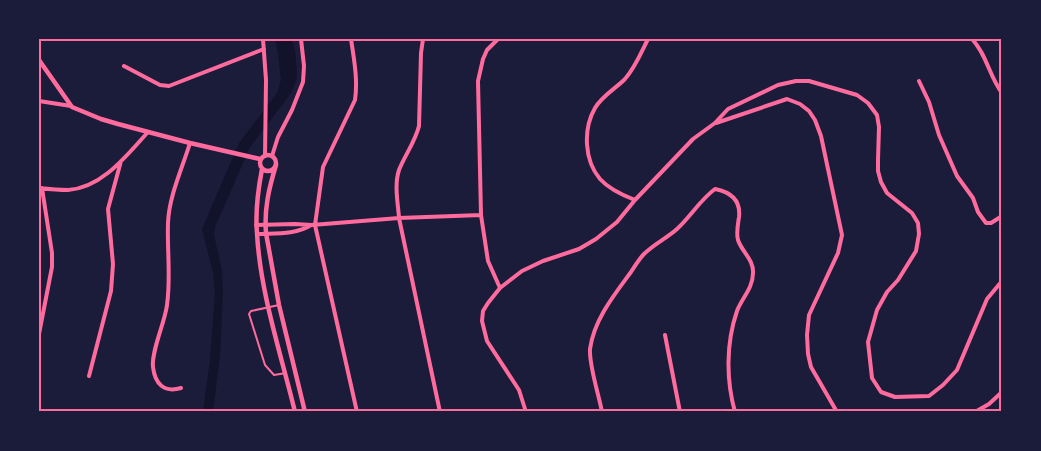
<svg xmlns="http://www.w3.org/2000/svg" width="1041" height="451" viewBox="0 0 1041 451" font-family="Arial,sans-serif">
<rect width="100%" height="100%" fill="#1b1b3a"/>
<!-- water -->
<path fill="#12122b" d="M 275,39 L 292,39 L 295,50 L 297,73 L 297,78 L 293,89 L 288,97 L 250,147 L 215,227 L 214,235 L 222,271 L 223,292 L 220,355 L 213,412 L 203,412 L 210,360 L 215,293 L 213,272 L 202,229 L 239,143 L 277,93 L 281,80 L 278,54 Z"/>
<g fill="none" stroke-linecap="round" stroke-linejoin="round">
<!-- service -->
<path stroke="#ff6b9d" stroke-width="2" d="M 279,305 L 251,311 L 249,314 L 265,365 L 274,375 L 286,373"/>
<!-- minor -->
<path stroke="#ff6b9d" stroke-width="4" d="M 263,39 L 266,80 L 265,156
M 351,39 C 354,59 358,80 355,100 L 323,167 L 315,225 L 357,412
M 423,39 L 421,53 L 419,126 C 415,142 405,155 399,170 C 394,185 398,203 399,218 L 440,412
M 498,39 L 487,50 L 483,59 L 478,81 L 481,215 L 488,261 L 500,288
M 972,39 C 987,55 989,76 1002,93
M 124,66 L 160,85 L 169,86 L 264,49
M 919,81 L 929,102 L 939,135 L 957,176 L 973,198 L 978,212 L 986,223 L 991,223 L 1002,216
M 39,101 L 71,106
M 716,123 L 787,99 L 800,104 L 809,111 L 815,120 L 821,136 L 842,235 L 838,253 L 809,315 L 807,335 L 808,354 L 811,367 L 837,412
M 272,156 L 278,137 L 292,110 L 303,82 L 304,66 L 301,39
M 39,188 C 48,189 59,190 68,190 C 102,188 127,155 148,132
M 635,200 C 622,195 609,189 600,179 C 584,160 583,129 595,108 C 602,96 615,89 625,79 C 635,68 641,53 648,39
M 256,225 L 295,224 L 312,225 L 399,218 L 481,215
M 257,234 C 274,233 296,235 311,225
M 39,334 L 52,267 L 52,253 L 42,188
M 665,335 L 680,412
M 89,376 L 111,291 L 113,264 L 108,209 L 121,161
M 181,388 C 164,393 155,384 153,367 C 151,352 165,322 167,305 C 171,277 167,250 168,223 C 169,196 182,169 190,143
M 526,412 L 519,390 L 487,341 L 482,321 L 483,311 L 488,303 L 500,288 L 522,271 L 543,261 L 579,249 L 596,239 L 617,222 L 635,200 L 693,139 L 715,123 L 728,109 L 778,85 L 796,81 L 809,81 L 857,95 L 868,103 L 877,115 L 879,127 L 878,160 L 878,171 L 881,182 L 887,193 L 912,213 L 918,223 L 919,234 L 916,251 L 898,280 L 887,292 L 877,310 L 868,342 L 872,378 L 881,392 L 895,397 L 929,396 L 943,385 L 957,370 L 987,299 L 1002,281
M 602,412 C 599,395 589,366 590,349 C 594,320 614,295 631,272 C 635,266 639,259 644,254 C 654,244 667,238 677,229 C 691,216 700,200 715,189 C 730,192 741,200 739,217 C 738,224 736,233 738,240 C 742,252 754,260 753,273 C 753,288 742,298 737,311 C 726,343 726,380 735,412
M 975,412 L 989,404 L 1002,392"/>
<!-- tertiary -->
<path stroke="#ff6b9d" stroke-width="4.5" d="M 39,60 L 72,107 L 101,119 L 118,124 L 190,143 L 260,159
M260 163a8 8 0 1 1 16 0a8 8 0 1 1-16 0Z
M 276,165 C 269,188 264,209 266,233 L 279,305 L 305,412
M 262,169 C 258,190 255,211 257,233 C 260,292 281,354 295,412"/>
</g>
<!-- border -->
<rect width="1041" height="451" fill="none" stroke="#1b1b3a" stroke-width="81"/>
<rect x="40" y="40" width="960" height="370" fill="none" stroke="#ff6b9d" stroke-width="2"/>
</svg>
